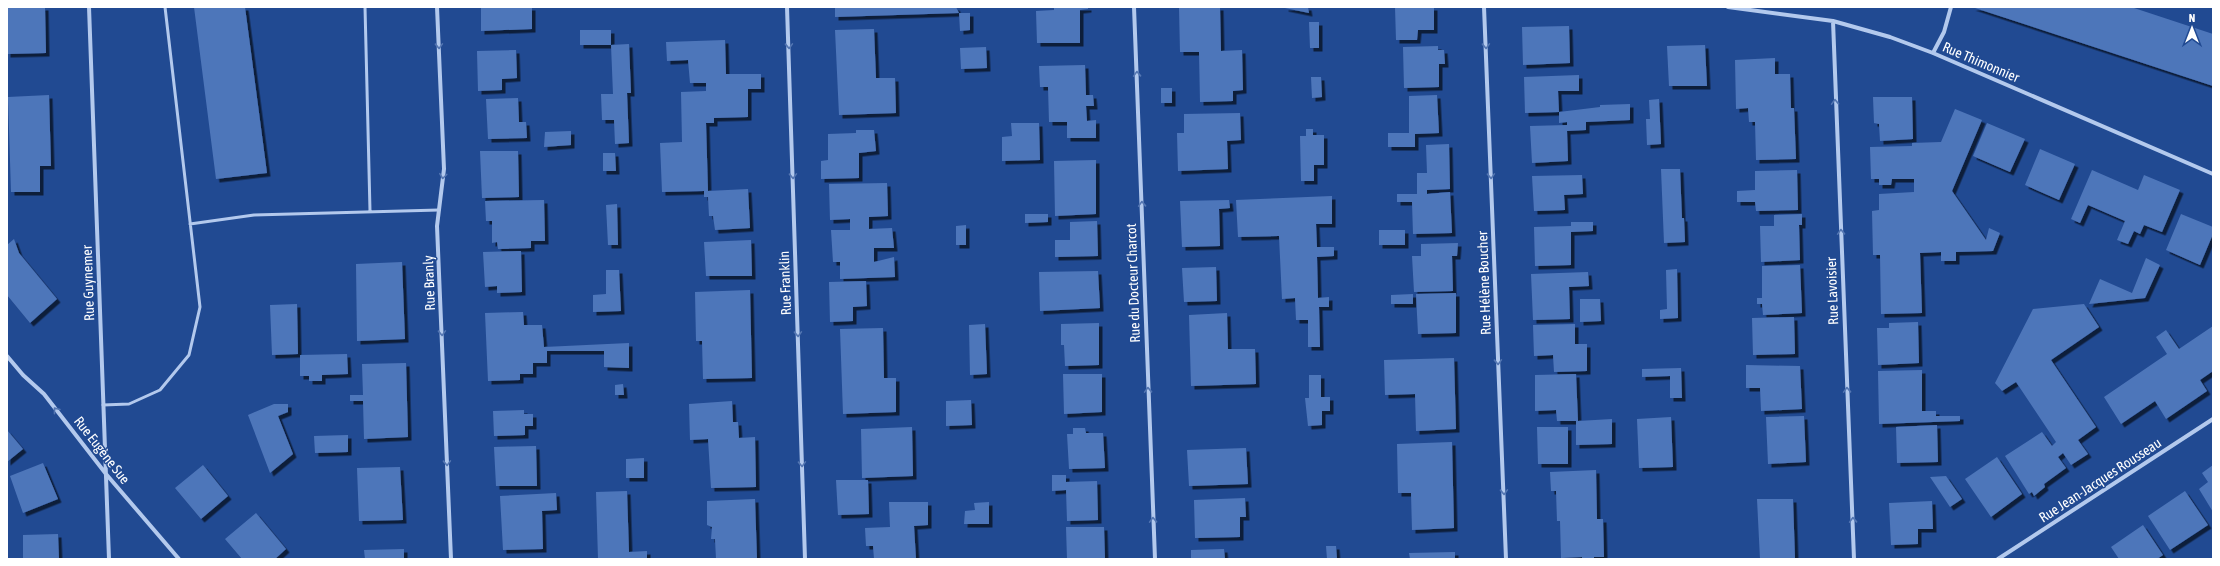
<svg xmlns="http://www.w3.org/2000/svg" width="2220" height="566" viewBox="0 0 2220 566" font-family="'Asap Condensed',sans-serif">
<defs>
<filter id="shadow"><feDropShadow dx="3.5" dy="3.5" stdDeviation="0" flood-color="#0009"/></filter>
</defs>
<rect width="100%" height="100%" fill="#214a92"/>
<!-- building -->
<path fill="#4e76ba" filter="url(#shadow)" d="M 7,7 L 45,7 L 46,53 L 7,54 Z
M 194,7 L 245,7 L 267,173 L 216,179 Z
M 481,7 L 532,7 L 532,29 L 481,31 Z
M 835,7 L 956,7 L 959,13 L 835,17 Z
M 1054,7 L 1088,7 L 1088,9 L 1080,10 L 1080,43 L 1037,43 L 1036,11 L 1054,10 Z
M 1179,7 L 1220,7 L 1221,51 L 1242,50 L 1243,90 L 1233,91 L 1233,101 L 1200,102 L 1199,52 L 1180,52 Z
M 1285,7 L 1308,7 L 1309,13 L 1285,8 Z
M 1395,7 L 1434,7 L 1434,30 L 1418,30 L 1417,40 L 1396,40 Z
M 1972,7 L 2131,7 L 2213,34 L 2213,86 Z
M 959,13 L 970,13 L 970,30 L 960,31 Z
M 1309,22 L 1319,22 L 1319,48 L 1310,48 Z
M 1569,26 L 1570,63 L 1523,65 L 1522,27 Z
M 874,29 L 876,78 L 895,78 L 896,113 L 839,115 L 835,30 Z
M 580,30 L 611,30 L 611,45 L 580,45 Z
M 725,40 L 726,74 L 761,74 L 761,89 L 748,89 L 748,117 L 714,118 L 714,123 L 706,123 L 708,191 L 748,189 L 750,228 L 715,230 L 713,216 L 709,216 L 708,197 L 704,197 L 704,191 L 662,192 L 660,143 L 682,142 L 681,92 L 706,91 L 706,83 L 690,83 L 688,60 L 667,61 L 666,42 Z
M 629,44 L 631,93 L 627,93 L 629,143 L 615,144 L 614,120 L 602,120 L 601,94 L 613,94 L 611,45 Z
M 1705,45 L 1707,86 L 1669,86 L 1667,46 Z
M 1438,46 L 1438,50 L 1444,50 L 1445,64 L 1439,64 L 1439,87 L 1404,88 L 1403,47 Z
M 986,47 L 987,68 L 961,69 L 960,48 Z
M 516,50 L 517,78 L 502,79 L 502,90 L 478,91 L 477,51 Z
M 1775,58 L 1775,74 L 1790,74 L 1791,108 L 1794,108 L 1796,159 L 1756,160 L 1755,122 L 1749,122 L 1748,108 L 1736,109 L 1735,60 Z
M 1085,65 L 1086,95 L 1093,95 L 1094,106 L 1086,106 L 1087,121 L 1096,120 L 1096,138 L 1067,138 L 1067,122 L 1049,122 L 1048,87 L 1040,87 L 1039,66 Z
M 1579,75 L 1579,91 L 1558,91 L 1559,112 L 1525,113 L 1524,77 Z
M 1311,77 L 1321,77 L 1322,97 L 1312,98 Z
M 1161,88 L 1172,88 L 1172,103 L 1161,103 Z
M 49,95 L 51,166 L 40,166 L 40,192 L 11,192 L 8,97 Z
M 1437,95 L 1439,133 L 1415,134 L 1415,147 L 1388,147 L 1388,133 L 1409,133 L 1409,96 Z
M 1873,97 L 1912,97 L 1913,139 L 1880,141 L 1879,124 L 1874,123 Z
M 518,98 L 519,122 L 526,122 L 527,138 L 488,139 L 486,99 Z
M 1659,99 L 1661,144 L 1647,145 L 1646,119 L 1650,119 L 1649,100 Z
M 1630,104 L 1630,120 L 1586,122 L 1586,130 L 1567,131 L 1568,161 L 1532,163 L 1530,126 L 1567,125 L 1567,122 L 1559,123 L 1559,112 L 1600,107 L 1600,105 Z
M 1955,109 L 1982,120 L 1952,191 L 1986,240 L 1989,228 L 2000,233 L 1993,251 L 1956,252 L 1956,261 L 1941,261 L 1941,252 L 1920,253 L 1922,313 L 1881,314 L 1880,255 L 1873,255 L 1872,211 L 1879,210 L 1879,194 L 1914,192 L 1914,179 L 1892,179 L 1891,185 L 1879,185 L 1879,179 L 1871,179 L 1870,147 L 1912,146 L 1912,143 L 1941,142 Z
M 1240,113 L 1241,140 L 1227,141 L 1228,169 L 1178,171 L 1177,133 L 1184,133 L 1184,114 Z
M 1011,123 L 1039,123 L 1040,160 L 1002,161 L 1002,137 L 1012,136 Z
M 1987,123 L 2025,139 L 2010,172 L 1973,156 Z
M 1306,129 L 1313,129 L 1313,135 L 1324,135 L 1324,165 L 1314,165 L 1314,181 L 1301,181 L 1300,136 L 1306,136 Z
M 856,130 L 874,130 L 876,151 L 859,153 L 859,178 L 821,179 L 821,161 L 828,160 L 828,134 L 856,133 Z
M 571,131 L 571,145 L 544,147 L 545,132 Z
M 1449,144 L 1450,189 L 1427,190 L 1427,194 L 1450,192 L 1452,233 L 1413,234 L 1412,202 L 1397,202 L 1397,194 L 1417,194 L 1417,173 L 1427,173 L 1426,145 Z
M 2040,149 L 2075,164 L 2059,200 L 2025,185 Z
M 480,151 L 518,151 L 519,197 L 482,198 Z
M 603,153 L 615,153 L 616,171 L 603,171 Z
M 1096,160 L 1096,214 L 1055,216 L 1054,161 Z
M 1661,169 L 1680,169 L 1682,218 L 1684,218 L 1685,242 L 1664,243 Z
M 1797,170 L 1798,210 L 1756,211 L 1755,202 L 1737,202 L 1737,191 L 1755,190 L 1755,171 Z
M 2092,170 L 2138,190 L 2144,175 L 2180,190 L 2162,232 L 2144,225 L 2140,234 L 2134,231 L 2128,244 L 2117,240 L 2125,221 L 2088,205 L 2080,223 L 2071,219 Z
M 1582,175 L 1583,194 L 1564,195 L 1565,210 L 1534,211 L 1532,176 Z
M 887,183 L 888,216 L 869,217 L 869,229 L 892,228 L 894,248 L 874,248 L 874,262 L 894,257 L 895,277 L 840,279 L 840,262 L 833,262 L 831,230 L 850,230 L 850,219 L 830,220 L 829,184 Z
M 1332,196 L 1332,224 L 1316,224 L 1317,247 L 1334,247 L 1334,256 L 1317,257 L 1318,298 L 1329,297 L 1329,307 L 1319,307 L 1320,347 L 1308,347 L 1308,320 L 1296,320 L 1295,298 L 1282,299 L 1279,236 L 1238,237 L 1236,200 Z
M 544,200 L 545,241 L 531,241 L 531,248 L 498,249 L 497,242 L 492,243 L 492,221 L 486,221 L 485,201 Z
M 1229,200 L 1230,208 L 1219,209 L 1220,246 L 1182,247 L 1180,201 Z
M 617,204 L 618,245 L 608,245 L 606,205 Z
M 1025,214 L 1048,214 L 1048,222 L 1025,223 Z
M 1802,214 L 1802,225 L 1799,225 L 1800,260 L 1761,262 L 1760,226 L 1774,226 L 1774,215 Z
M 2181,214 L 2213,227 L 2213,234 L 2200,265 L 2166,250 Z
M 1097,221 L 1098,256 L 1055,257 L 1055,240 L 1070,240 L 1070,222 Z
M 1571,222 L 1593,222 L 1593,231 L 1571,232 L 1571,265 L 1535,266 L 1534,227 L 1571,226 Z
M 966,225 L 966,245 L 956,245 L 956,226 Z
M 1379,230 L 1405,230 L 1405,245 L 1379,245 Z
M 14,239 L 19,253 L 57,299 L 30,323 L 7,295 L 7,245 Z
M 751,240 L 752,276 L 706,276 L 704,242 Z
M 1458,243 L 1457,256 L 1452,256 L 1453,291 L 1414,292 L 1412,256 L 1421,256 L 1421,244 Z
M 521,251 L 522,292 L 497,293 L 497,286 L 485,287 L 483,252 Z
M 2146,258 L 2160,265 L 2145,298 L 2089,304 L 2100,279 L 2132,293 Z
M 402,262 L 405,339 L 357,341 L 356,264 Z
M 1800,265 L 1802,313 L 1763,315 L 1762,304 L 1757,304 L 1757,298 L 1762,298 L 1762,266 Z
M 1216,267 L 1217,301 L 1184,302 L 1182,268 Z
M 1677,269 L 1678,318 L 1660,319 L 1660,310 L 1667,309 L 1666,270 Z
M 606,270 L 619,270 L 621,311 L 593,312 L 593,295 L 606,294 Z
M 1098,271 L 1100,308 L 1040,311 L 1039,272 Z
M 1588,272 L 1589,286 L 1569,287 L 1570,319 L 1533,320 L 1531,274 Z
M 866,281 L 867,306 L 853,307 L 853,321 L 830,322 L 829,282 Z
M 750,290 L 752,378 L 703,379 L 702,341 L 696,341 L 695,292 Z
M 1456,293 L 1456,333 L 1418,334 L 1416,294 Z
M 1413,294 L 1413,304 L 1391,304 L 1391,295 Z
M 1580,299 L 1600,299 L 1601,321 L 1580,322 Z
M 297,304 L 298,354 L 272,355 L 270,305 Z
M 2084,304 L 2099,327 L 2051,360 L 2096,427 L 2078,440 L 2088,454 L 2071,465 L 2063,453 L 2058,457 L 2066,468 L 2044,484 L 2045,487 L 2034,496 L 2032,492 L 2029,494 L 2005,456 L 2042,432 L 2052,446 L 2056,442 L 2016,382 L 2002,391 L 1995,383 L 2033,309 Z
M 523,312 L 524,325 L 542,325 L 544,347 L 629,343 L 629,368 L 604,367 L 604,351 L 547,351 L 547,363 L 533,363 L 533,374 L 520,374 L 520,380 L 488,381 L 485,313 Z
M 1227,313 L 1228,349 L 1255,349 L 1256,384 L 1191,386 L 1189,315 Z
M 1794,317 L 1795,354 L 1753,355 L 1752,318 Z
M 1918,322 L 1919,363 L 1878,365 L 1877,328 L 1889,328 L 1889,323 Z
M 1099,323 L 1099,365 L 1065,366 L 1064,345 L 1061,345 L 1061,324 Z
M 985,324 L 987,374 L 970,375 L 969,325 Z
M 1575,324 L 1575,344 L 1587,344 L 1587,371 L 1554,372 L 1553,355 L 1534,356 L 1533,325 Z
M 2213,326 L 2213,371 L 2200,380 L 2207,391 L 2166,419 L 2155,401 L 2121,424 L 2104,397 L 2167,354 L 2156,337 L 2166,330 L 2179,349 Z
M 883,328 L 884,378 L 896,378 L 896,412 L 843,414 L 840,329 Z
M 347,354 L 348,374 L 322,375 L 322,381 L 309,381 L 309,376 L 300,376 L 300,355 Z
M 1454,358 L 1456,429 L 1416,431 L 1415,394 L 1385,395 L 1384,360 Z
M 406,363 L 408,437 L 364,439 L 363,401 L 350,401 L 350,395 L 363,395 L 362,364 Z
M 1746,365 L 1800,366 L 1802,409 L 1761,411 L 1760,388 L 1746,388 Z
M 1681,368 L 1682,398 L 1670,398 L 1670,376 L 1642,377 L 1642,369 Z
M 1922,370 L 1922,411 L 1936,411 L 1936,416 L 1960,416 L 1960,421 L 1879,424 L 1878,371 Z
M 1063,374 L 1102,374 L 1102,412 L 1064,414 Z
M 1576,374 L 1578,421 L 1612,419 L 1612,444 L 1576,445 L 1576,421 L 1557,421 L 1556,410 L 1535,411 L 1535,375 Z
M 1309,375 L 1321,375 L 1321,397 L 1330,397 L 1330,411 L 1322,411 L 1322,425 L 1308,426 L 1305,398 L 1309,398 Z
M 623,384 L 624,395 L 615,395 L 615,385 Z
M 971,400 L 972,425 L 946,426 L 946,401 Z
M 732,401 L 733,422 L 738,422 L 739,438 L 755,437 L 756,487 L 711,488 L 708,439 L 690,440 L 689,404 Z
M 274,404 L 288,404 L 288,412 L 278,416 L 293,454 L 270,473 L 248,415 Z
M 524,410 L 524,414 L 533,414 L 533,426 L 525,426 L 525,435 L 494,436 L 493,411 Z
M 1804,416 L 1806,462 L 1768,464 L 1766,417 Z
M 1671,417 L 1673,467 L 1639,468 L 1637,419 Z
M 1937,425 L 1938,462 L 1897,463 L 1896,427 Z
M 912,427 L 913,476 L 862,478 L 861,429 Z
M 1537,427 L 1568,427 L 1568,464 L 1538,464 Z
M 1073,428 L 1085,428 L 1086,433 L 1103,433 L 1105,468 L 1069,469 L 1067,434 L 1073,434 Z
M 7,430 L 23,449 L 7,462 Z
M 348,435 L 348,452 L 315,453 L 314,436 Z
M 1452,442 L 1454,528 L 1412,530 L 1411,493 L 1398,493 L 1397,444 Z
M 536,446 L 537,486 L 496,486 L 494,447 Z
M 1246,448 L 1248,484 L 1189,486 L 1187,450 Z
M 1997,457 L 2022,494 L 1991,517 L 1965,479 Z
M 644,458 L 644,478 L 626,478 L 626,459 Z
M 43,463 L 58,499 L 23,513 L 10,476 Z
M 203,465 L 228,496 L 201,519 L 175,488 Z
M 2213,465 L 2213,512 L 2199,489 L 2208,482 L 2202,473 Z
M 400,467 L 403,520 L 359,521 L 357,468 Z
M 1596,470 L 1597,519 L 1603,519 L 1604,557 L 1594,557 L 1594,559 L 1582,559 L 1582,557 L 1561,558 L 1560,521 L 1557,521 L 1556,491 L 1551,491 L 1550,472 Z
M 1052,475 L 1066,475 L 1066,482 L 1097,481 L 1098,520 L 1067,521 L 1066,490 L 1052,491 Z
M 1946,476 L 1962,499 L 1950,507 L 1930,477 Z
M 836,480 L 868,480 L 869,514 L 838,515 Z
M 627,491 L 629,552 L 647,551 L 647,559 L 598,559 L 596,492 Z
M 2185,491 L 2208,525 L 2170,550 L 2148,516 Z
M 556,493 L 557,510 L 542,511 L 543,549 L 503,550 L 500,496 Z
M 1245,498 L 1246,517 L 1240,517 L 1240,537 L 1195,538 L 1194,500 Z
M 755,499 L 757,559 L 716,559 L 715,539 L 711,539 L 712,527 L 707,525 L 707,501 Z
M 1757,499 L 1793,499 L 1795,558 L 1760,559 Z
M 1932,501 L 1933,529 L 1918,529 L 1918,544 L 1891,545 L 1889,503 Z
M 889,502 L 928,502 L 928,525 L 914,526 L 916,559 L 874,559 L 873,546 L 866,546 L 865,528 L 890,527 Z
M 989,502 L 989,524 L 964,524 L 965,511 L 975,510 L 974,503 Z
M 256,513 L 286,549 L 275,559 L 242,559 L 225,539 Z
M 2143,525 L 2163,555 L 2157,559 L 2119,559 L 2111,547 Z
M 1066,527 L 1104,527 L 1105,559 L 1067,559 Z
M 58,534 L 59,559 L 23,559 L 23,535 Z
M 1326,546 L 1336,546 L 1337,559 L 1327,559 Z
M 404,549 L 404,559 L 365,559 L 364,550 Z
M 1224,549 L 1225,559 L 1191,559 L 1191,550 Z
M 1455,552 L 1455,559 L 1410,559 L 1409,553 Z"/>
<g fill="none" stroke-linecap="round" stroke-linejoin="round">
<!-- lane -->
<path stroke="#b3c9ed" stroke-width="3" d="M 365,7 L 370,211
M 190,224 L 254,215 L 439,210
M 103,405 L 129,404 L 160,390 L 189,355 L 200,307 L 165,7"/>
<!-- street -->
<path stroke="#b3c9ed" stroke-width="4" d="M 89,7 L 109,559
M 437,7 L 444,169 L 437,226 L 451,559
M 787,7 L 805,559
M 1134,7 L 1155,559
M 1484,7 L 1506,559
M 1728,7 L 1833,21 L 1890,37 L 1933,53 L 2213,174
M 1833,21 L 1854,559
M 1933,53 L 1944,32 L 1951,7
M 7,356 L 23,375 L 44,394 L 106,474 L 179,559
M 1998,559 L 2213,419"/>
</g>
<!-- one-way arrows -->
<defs><path id="oneway-chevron" d="M-2-3.5L2.5 0L-2 3.5" fill="none" stroke-width="1.6" stroke-linecap="round" stroke-linejoin="round"/></defs>
<g stroke="#5476b2">
<use href="#oneway-chevron" transform="translate(439 46) rotate(88)"/>
<use href="#oneway-chevron" transform="translate(789 46) rotate(88)"/>
<use href="#oneway-chevron" transform="translate(1486 46) rotate(88)"/>
<use href="#oneway-chevron" transform="translate(1137 74) rotate(-92)"/>
<use href="#oneway-chevron" transform="translate(1835 102) rotate(-92)"/>
<use href="#oneway-chevron" transform="translate(443 176) rotate(97)"/>
<use href="#oneway-chevron" transform="translate(793 176) rotate(88)"/>
<use href="#oneway-chevron" transform="translate(1491 176) rotate(88)"/>
<use href="#oneway-chevron" transform="translate(1142 204) rotate(-92)"/>
<use href="#oneway-chevron" transform="translate(1841 232) rotate(-92)"/>
<use href="#oneway-chevron" transform="translate(442 333) rotate(88)"/>
<use href="#oneway-chevron" transform="translate(798 334) rotate(88)"/>
<use href="#oneway-chevron" transform="translate(1498 362) rotate(88)"/>
<use href="#oneway-chevron" transform="translate(1148 390) rotate(-92)"/>
<use href="#oneway-chevron" transform="translate(1847 390) rotate(-92)"/>
<use href="#oneway-chevron" transform="translate(56 410) rotate(-128)"/>
<use href="#oneway-chevron" transform="translate(447 463) rotate(88)"/>
<use href="#oneway-chevron" transform="translate(802 464) rotate(88)"/>
<use href="#oneway-chevron" transform="translate(1504 492) rotate(88)"/>
<use href="#oneway-chevron" transform="translate(1153 520) rotate(-92)"/>
<use href="#oneway-chevron" transform="translate(1853 520) rotate(-92)"/>
</g>
<g text-anchor="middle" dominant-baseline="central" stroke-width="3" stroke-linejoin="round" paint-order="stroke">
<!-- street labels -->
<g font-size="14" fill="#fff" stroke="#214a92">
<text transform="translate(1981 62) rotate(23)">Rue Thimonnier</text>
<text transform="translate(88 283) rotate(-92)">Rue Guynemer</text>
<text transform="translate(429 283) rotate(-92)">Rue Branly</text>
<text transform="translate(785 283) rotate(-92)">Rue Franklin</text>
<text transform="translate(1133 283) rotate(-92)">Rue du Docteur Charcot</text>
<text transform="translate(1484 283) rotate(-92)">Rue Hélène Boucher</text>
<text transform="translate(1832 291) rotate(-92)">Rue Lavoisier</text>
<text transform="translate(102 450) rotate(52)">Rue Eugène Sue</text>
<text transform="translate(2100 480) rotate(-33)">Rue Jean-Jacques Rousseau</text>
</g>
</g>
<!-- border -->
<rect width="2220" height="566" fill="none" stroke="#ffffff" stroke-width="16"/>
<!-- north arrow -->
<g transform="translate(2192 28)" stroke="#214a92" stroke-width="3" paint-order="stroke">
<path d="M0-3L7 15L0 10L-7 15Z" fill="#ffffff"/>
<text y="-6" font-size="11" font-weight="bold" text-anchor="middle" fill="#ffffff">N</text>
</g>
</svg>
